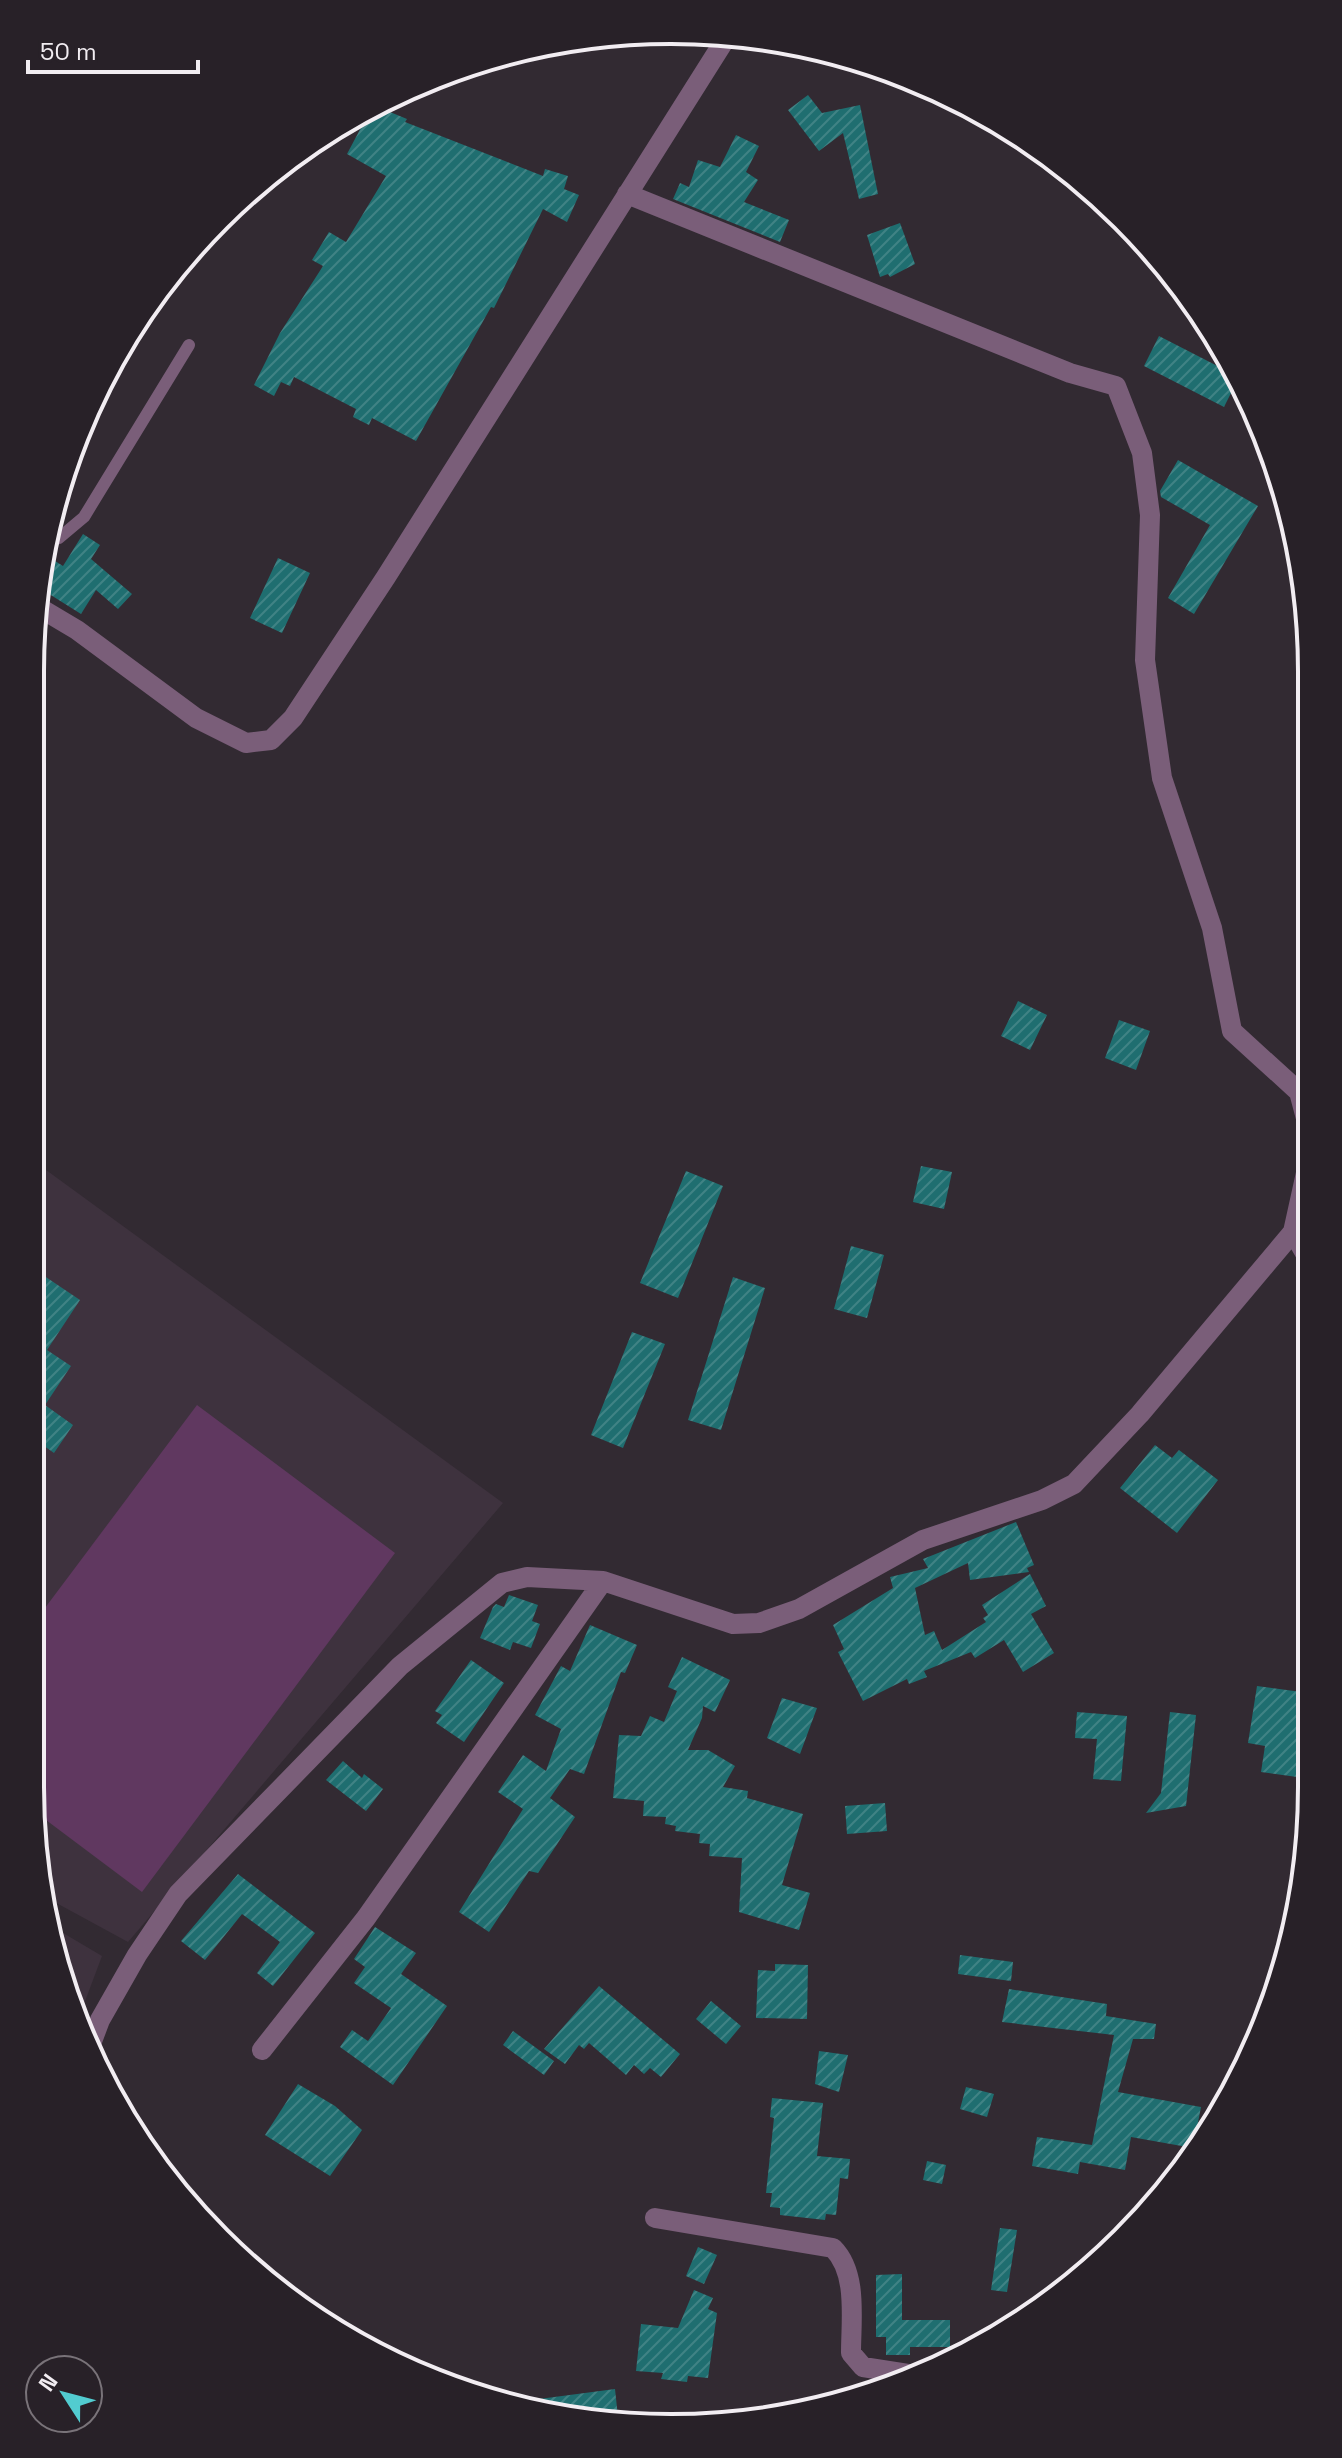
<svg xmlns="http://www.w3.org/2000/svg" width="1342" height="2458" viewBox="0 0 1342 2458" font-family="'Space Grotesk',sans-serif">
<defs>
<pattern id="building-hatch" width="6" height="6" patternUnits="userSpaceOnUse" patternTransform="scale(2)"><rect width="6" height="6" fill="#1f6e70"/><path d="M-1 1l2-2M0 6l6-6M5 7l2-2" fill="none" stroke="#408385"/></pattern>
</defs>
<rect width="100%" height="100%" fill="#322a32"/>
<!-- built -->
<path fill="#3e323e" d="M 31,1159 L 503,1503 L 128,1942 L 49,1899 L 30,1787 Z
M 53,1927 L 102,1956 L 78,2020 L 64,1993 Z"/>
<!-- pitch -->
<path fill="#603860" d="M 197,1405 L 395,1553 L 142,1892 L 34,1811 L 30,1787 L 30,1628 Z"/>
<!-- building -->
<path fill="url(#building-hatch)" d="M 808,95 L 822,113 L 860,105 L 878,194 L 859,199 L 843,133 L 819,151 L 788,110 Z
M 373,105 L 407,119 L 405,122 L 543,176 L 545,169 L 568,176 L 564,189 L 579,195 L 567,222 L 543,209 L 494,308 L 491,307 L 416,441 L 372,418 L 369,425 L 353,417 L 356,409 L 294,377 L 290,386 L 281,382 L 274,396 L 254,385 L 280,333 L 323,266 L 312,260 L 329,232 L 346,242 L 386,176 L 347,154 Z
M 736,135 L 759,146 L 746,172 L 758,180 L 744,202 L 789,220 L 780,242 L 673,199 L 680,183 L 689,187 L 698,160 L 720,167 Z
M 900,223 L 915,264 L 890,277 L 888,274 L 880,277 L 867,235 Z
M 1159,336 L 1233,374 L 1237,381 L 1224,407 L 1144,366 Z
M 1178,460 L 1258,506 L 1194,614 L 1168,598 L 1210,525 L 1161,497 L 1160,491 Z
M 83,534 L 100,545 L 91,559 L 132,594 L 118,609 L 96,590 L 81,614 L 38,587 L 44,554 L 63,566 Z
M 278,558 L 310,573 L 282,633 L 250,618 Z
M 1018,1001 L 1047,1015 L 1030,1050 L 1001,1036 Z
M 1119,1020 L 1150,1031 L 1136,1070 L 1105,1058 Z
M 921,1166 L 952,1172 L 944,1209 L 913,1202 Z
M 686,1171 L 723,1186 L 678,1298 L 640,1283 Z
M 851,1246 L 884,1255 L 867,1318 L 834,1309 Z
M 31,1267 L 80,1300 L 47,1350 L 71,1366 L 45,1405 L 73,1425 L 54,1453 L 30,1436 L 31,1338 L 33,1340 L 45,1322 L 31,1313 Z
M 733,1277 L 765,1288 L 721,1430 L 688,1420 Z
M 632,1332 L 665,1344 L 623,1448 L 591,1435 Z
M 1155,1445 L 1172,1458 L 1179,1450 L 1218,1480 L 1177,1533 L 1120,1488 Z
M 1016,1522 L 1034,1565 L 1027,1568 L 1029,1572 L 970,1580 L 968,1563 L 915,1588 L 925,1635 L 934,1631 L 942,1650 L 986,1622 L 983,1618 L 988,1615 L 982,1605 L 1030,1574 L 1046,1606 L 1031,1614 L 1054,1653 L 1023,1672 L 1004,1640 L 975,1658 L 971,1652 L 924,1671 L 927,1677 L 909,1684 L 907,1679 L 863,1701 L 838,1652 L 844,1649 L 833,1625 L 893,1588 L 890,1577 L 928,1568 L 923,1559 Z
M 509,1595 L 538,1605 L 532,1621 L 540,1624 L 531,1648 L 513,1642 L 510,1650 L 480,1638 L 493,1607 L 496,1604 L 504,1607 Z
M 590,1625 L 637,1645 L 625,1673 L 621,1672 L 584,1774 L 570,1769 L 550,1798 L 575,1817 L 538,1873 L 529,1871 L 489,1932 L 459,1912 L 523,1809 L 498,1792 L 523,1755 L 546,1771 L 561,1729 L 535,1715 L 561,1666 L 570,1671 Z
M 682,1657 L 730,1680 L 715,1712 L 703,1706 L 702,1718 L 688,1750 L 708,1750 L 735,1766 L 723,1787 L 748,1791 L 747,1798 L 803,1814 L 782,1885 L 810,1893 L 799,1930 L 739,1912 L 742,1858 L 709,1856 L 710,1844 L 699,1843 L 700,1834 L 675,1831 L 676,1826 L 665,1824 L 666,1817 L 643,1816 L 644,1801 L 613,1798 L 619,1735 L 641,1736 L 650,1716 L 664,1722 L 677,1691 L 668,1687 Z
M 471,1660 L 504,1683 L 464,1742 L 436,1723 L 442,1715 L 435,1711 Z
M 1257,1686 L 1309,1693 L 1297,1777 L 1261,1772 L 1265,1746 L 1248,1743 Z
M 782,1698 L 817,1708 L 800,1754 L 767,1738 Z
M 1077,1712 L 1127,1716 L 1121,1781 L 1093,1779 L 1097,1739 L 1075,1738 Z
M 1170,1712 L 1196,1715 L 1186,1806 L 1146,1813 L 1161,1793 Z
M 343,1761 L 362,1778 L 364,1774 L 383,1789 L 366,1811 L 326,1780 Z
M 885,1803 L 887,1831 L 847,1834 L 845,1806 Z
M 238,1874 L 315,1933 L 273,1986 L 257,1973 L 280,1942 L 242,1914 L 205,1960 L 181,1941 Z
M 375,1927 L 416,1953 L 401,1974 L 447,2006 L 393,2085 L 340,2047 L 352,2030 L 368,2041 L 391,2008 L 354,1983 L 365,1967 L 354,1959 Z
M 960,1955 L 1013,1962 L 1011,1981 L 958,1974 Z
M 775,1964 L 808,1965 L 807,2019 L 756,2018 L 758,1970 L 775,1971 Z
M 599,1986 L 680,2054 L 661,2077 L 650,2068 L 644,2074 L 634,2065 L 626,2075 L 589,2043 L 584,2049 L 579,2045 L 565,2064 L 544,2049 Z
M 1009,1989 L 1107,2004 L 1106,2016 L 1156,2024 L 1154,2039 L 1133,2039 L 1118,2092 L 1201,2107 L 1193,2148 L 1131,2137 L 1125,2170 L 1080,2162 L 1078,2174 L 1032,2166 L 1037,2137 L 1092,2145 L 1114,2035 L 1002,2022 Z
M 711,2001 L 741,2026 L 726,2044 L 696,2019 Z
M 513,2031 L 554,2061 L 544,2075 L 503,2045 Z
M 819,2051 L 848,2055 L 839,2092 L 815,2084 Z
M 298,2084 L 335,2106 L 362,2130 L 330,2176 L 265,2135 Z
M 966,2087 L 994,2094 L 987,2117 L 960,2109 Z
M 772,2098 L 823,2103 L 817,2156 L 850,2159 L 848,2179 L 840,2178 L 836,2215 L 826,2214 L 825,2220 L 780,2215 L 780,2208 L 770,2207 L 772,2193 L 766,2193 L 774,2118 L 770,2117 Z
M 927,2161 L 946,2165 L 942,2184 L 923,2180 Z
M 1000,2228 L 1017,2230 L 1007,2292 L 991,2290 Z
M 698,2247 L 717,2255 L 704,2284 L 686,2276 Z
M 902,2274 L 902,2320 L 950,2320 L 950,2347 L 910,2347 L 910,2355 L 886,2355 L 886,2337 L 876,2337 L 876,2275 Z
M 694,2290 L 713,2298 L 708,2309 L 717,2313 L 708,2378 L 688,2376 L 687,2382 L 661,2379 L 663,2373 L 636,2371 L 641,2324 L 678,2328 Z
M 615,2389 L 618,2417 L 524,2408 L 524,2401 Z"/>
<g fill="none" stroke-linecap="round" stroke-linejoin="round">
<!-- lane -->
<path stroke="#7a5e79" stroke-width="12" d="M 46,542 L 59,538 L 84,517 L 189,345"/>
<!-- street -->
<path stroke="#7a5e79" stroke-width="20" d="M 627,194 L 1070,373 L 1116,386 L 1142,453 L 1150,515 L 1145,660 L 1162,778 L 1212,928 L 1232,1031 L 1299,1092 L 1308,1126
M 35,605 L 77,630 L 196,718 L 246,743 L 271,740 L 293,718 L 386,577 L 728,35
M 1299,1223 L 1293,1232 L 1309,1260
M 91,2044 L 100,2020 L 137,1955 L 178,1894 L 400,1666 L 502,1583 L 527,1577 L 603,1581 L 733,1624 L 759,1623 L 799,1609 L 923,1540 L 1042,1500 L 1074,1484 L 1140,1414 L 1293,1232 L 1308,1164
M 262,2050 L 366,1918 L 603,1581
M 655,2218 L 833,2248 C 858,2273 851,2319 851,2353 L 863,2367 L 921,2376"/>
</g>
<!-- crop -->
<path d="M0 0H1342V2458H0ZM671 44H671A627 627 0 0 1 1298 671V1787A627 627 0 0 1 671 2414H671A627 627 0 0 1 44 1787V671A627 627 0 0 1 671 44Z" fill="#282128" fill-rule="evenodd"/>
<path fill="none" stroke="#f2edf2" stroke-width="4" d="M671 44H671A627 627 0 0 1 1298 671V1787A627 627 0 0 1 671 2414H671A627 627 0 0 1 44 1787V671A627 627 0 0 1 671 44Z"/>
<!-- north arrow -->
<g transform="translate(64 2394) rotate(306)"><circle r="38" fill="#282128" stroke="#797379" stroke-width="2"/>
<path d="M0-6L14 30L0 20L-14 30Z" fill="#52ccd0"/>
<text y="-12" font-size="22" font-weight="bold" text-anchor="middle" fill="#f2edf2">N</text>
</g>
<!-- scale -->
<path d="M28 60v12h170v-12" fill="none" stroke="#f2edf2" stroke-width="4"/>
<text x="40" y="60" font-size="24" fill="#f2edf2" stroke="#282128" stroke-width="6" paint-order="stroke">50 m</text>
</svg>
